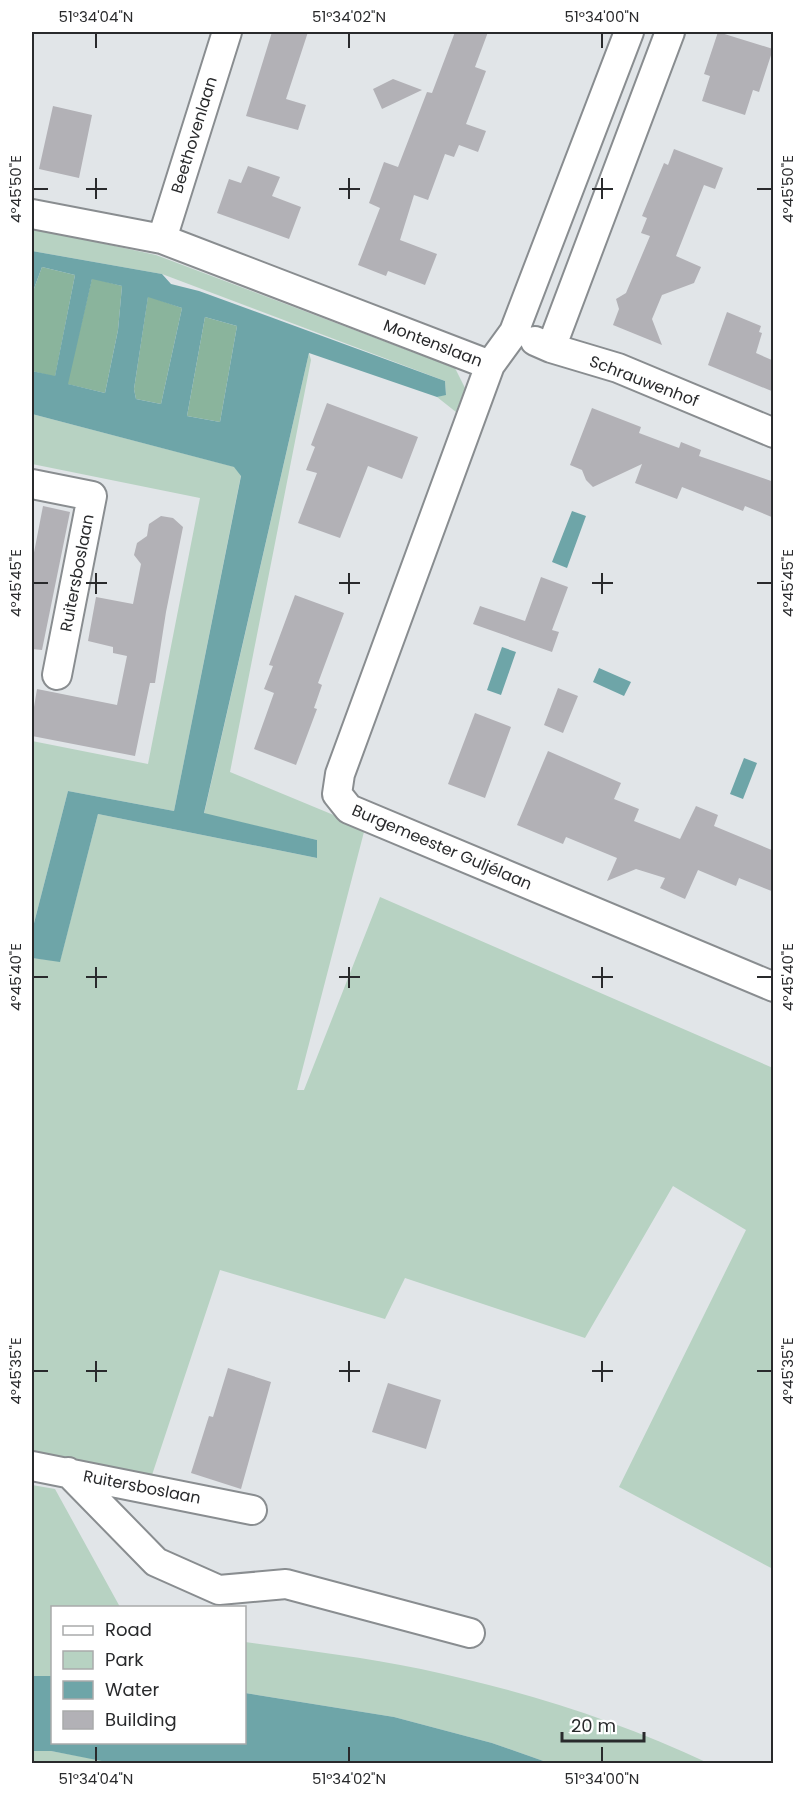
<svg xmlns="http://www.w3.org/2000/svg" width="805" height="1795" viewBox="0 0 805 1795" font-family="Poppins,sans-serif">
<rect width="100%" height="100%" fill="#e1e5e8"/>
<!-- green -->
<path fill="#b7d2c2" d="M 32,228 L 156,255 L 455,368 L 465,388 L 456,412 L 437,397 L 446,394 L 445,381 L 162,274 L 32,251 Z
M 309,353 L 311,360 L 230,772 L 365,828 L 297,1090 L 304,1090 L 380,897 L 773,1068 L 773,1569 L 619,1487 L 746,1230 L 673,1186 L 585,1338 L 405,1278 L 385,1319 L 220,1270 L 152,1475 L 132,1474 L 32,1459 L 32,958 L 60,961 L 98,814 L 317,858 L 317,840 L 204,814 Z
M 32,414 L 235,467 L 241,475 L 174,811 L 68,791 L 32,931 L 32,741 L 148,764 L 200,498 L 32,464 Z
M 32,1485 L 55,1489 L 120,1607 L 52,1608 L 52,1676 L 32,1676 Z
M 245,1642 C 303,1650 363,1657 421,1669 C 520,1690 617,1720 708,1763 L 549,1763 L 492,1743 L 394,1717 L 245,1693 Z
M 32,1751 L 51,1751 L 117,1763 L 32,1763 Z"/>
<!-- forest -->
<path fill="#8ab49c" d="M 42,267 L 75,275 L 55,377 L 32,371 L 32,294 Z
M 92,278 L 122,286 L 118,330 L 105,393 L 67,384 Z
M 148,296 L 182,308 L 161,404 L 136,399 L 134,389 Z
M 205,317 L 237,326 L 220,422 L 187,416 Z"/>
<!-- water -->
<path fill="#6ea5a8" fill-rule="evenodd" d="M 32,251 L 162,274 L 171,284 L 199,291 L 445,381 L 446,395 L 437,397 L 309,353 L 204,813 L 317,840 L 317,858 L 98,814 L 60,962 L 32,958 L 32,931 L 68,791 L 174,811 L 241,476 L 234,467 L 32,414 L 32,371 L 55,376 L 75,275 L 42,267 L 32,294 ZM 92,279 L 122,286 L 118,330 L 105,393 L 68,384 ZM 148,297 L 182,308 L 161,404 L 136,399 L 134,389 ZM 205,317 L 237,326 L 220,422 L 187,416 Z
M 572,511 L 586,516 L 567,568 L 552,562 Z
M 502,647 L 516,652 L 501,695 L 487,690 Z
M 599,668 L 631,682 L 624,696 L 593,682 Z
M 744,758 L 757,763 L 743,799 L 730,794 Z
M 32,1676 L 52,1676 L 52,1742 L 244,1742 L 245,1693 L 394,1717 L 492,1743 L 549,1763 L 117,1764 L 51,1751 L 32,1751 Z"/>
<!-- building -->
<path fill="#b2b1b6" d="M 272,32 L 308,32 L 286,99 L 306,105 L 298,130 L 246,116 Z
M 455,32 L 488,32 L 475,67 L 486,71 L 466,124 L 486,131 L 478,152 L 459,145 L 454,157 L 445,154 L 428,200 L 414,195 L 400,240 L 437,254 L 425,285 L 388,271 L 386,276 L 358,265 L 380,208 L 369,203 L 384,162 L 398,167 L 427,92 L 432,93 Z
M 718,32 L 773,49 L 759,92 L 753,90 L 745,115 L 702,101 L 710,76 L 704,74 Z
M 393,79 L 422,90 L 382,109 L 373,89 Z
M 53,106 L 92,115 L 79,178 L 39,169 Z
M 674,149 L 723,168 L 715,189 L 704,185 L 676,256 L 701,267 L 694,283 L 662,295 L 652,319 L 662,345 L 613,325 L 619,309 L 616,299 L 626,293 L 650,236 L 641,233 L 647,218 L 642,216 L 664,163 L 668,165 Z
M 248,166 L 280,177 L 272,196 L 301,207 L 289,239 L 217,213 L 229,179 L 241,183 Z
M 727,312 L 761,326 L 759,332 L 762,333 L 756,353 L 774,361 L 774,392 L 708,365 Z
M 327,403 L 418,437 L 402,479 L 368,466 L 340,538 L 298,523 L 317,473 L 306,470 L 315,447 L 311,445 Z
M 592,408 L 641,427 L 639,433 L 679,448 L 681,442 L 701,450 L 699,456 L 774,482 L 774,518 L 745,506 L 743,511 L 682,487 L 677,499 L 635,483 L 642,464 L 593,487 L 586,480 L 582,470 L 570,465 Z
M 43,506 L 70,512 L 42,650 L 32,649 L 32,563 Z
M 161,516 L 173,518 L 183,527 L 166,612 L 155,683 L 150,683 L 135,756 L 32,736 L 32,719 L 37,689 L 117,705 L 127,656 L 113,653 L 113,647 L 88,641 L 96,597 L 133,604 L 141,564 L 134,555 L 137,543 L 147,536 L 149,524 Z
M 541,577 L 568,587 L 552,630 L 559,632 L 552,652 L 473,624 L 480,606 L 525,621 Z
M 295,595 L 344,613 L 318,683 L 322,685 L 314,708 L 317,709 L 296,765 L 254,749 L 274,693 L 264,689 L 273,666 L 269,665 Z
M 558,688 L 578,696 L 563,733 L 544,725 Z
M 475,713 L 511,727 L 485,798 L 448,784 Z
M 548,751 L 621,783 L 614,799 L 639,809 L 634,821 L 680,839 L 696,806 L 718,815 L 714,826 L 774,851 L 774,892 L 739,878 L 736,886 L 698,870 L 685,899 L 660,888 L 665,878 L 636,869 L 607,881 L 617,858 L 566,837 L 563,844 L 517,825 Z
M 228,1368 L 271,1382 L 241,1489 L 191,1473 L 209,1416 L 213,1417 Z
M 388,1383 L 441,1400 L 426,1449 L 372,1432 Z"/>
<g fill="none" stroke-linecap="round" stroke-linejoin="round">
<!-- minor casing -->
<g stroke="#898d90" stroke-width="32">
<path id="minor" d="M 32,214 L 162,239 L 490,365 L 514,332 L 629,32
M 162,239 L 227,32
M 535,341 L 551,348 L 618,368 L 774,433
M 551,348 L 670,32
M 490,365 L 340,774 L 337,794 L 349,809 L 774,987
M 32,484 L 92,496 L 57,675
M 32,1466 L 252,1510
M 68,1472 L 156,1562 L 219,1590 L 286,1584 L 470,1633"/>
</g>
<!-- minor -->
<use href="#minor" stroke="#fff" stroke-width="28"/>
</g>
<!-- ticks -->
<path fill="none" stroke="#292a2c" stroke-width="2" d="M 96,33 L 96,48M 349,33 L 349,48M 602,33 L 602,48M 96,178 L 96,199M 349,178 L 349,199M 602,178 L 602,199M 33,189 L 48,189M 86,189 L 107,189M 339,189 L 360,189M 592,189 L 613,189M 757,189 L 772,189M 96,573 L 96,594M 349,573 L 349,594M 602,573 L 602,594M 33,583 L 48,583M 86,583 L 107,583M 339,583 L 360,583M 592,583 L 613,583M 757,583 L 772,583M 96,967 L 96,988M 349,967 L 349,988M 602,967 L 602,988M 33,977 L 48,977M 86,977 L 107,977M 339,977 L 360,977M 592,977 L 613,977M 757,977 L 772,977M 96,1361 L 96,1382M 349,1361 L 349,1382M 602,1361 L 602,1382M 33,1371 L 48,1371M 86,1371 L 107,1371M 339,1371 L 360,1371M 592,1371 L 613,1371M 757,1371 L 772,1371M 96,1747 L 96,1762M 349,1747 L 349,1762M 602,1747 L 602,1762"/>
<g text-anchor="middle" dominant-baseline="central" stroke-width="5" stroke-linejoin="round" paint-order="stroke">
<!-- street labels -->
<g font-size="16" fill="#292a2c" stroke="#fff">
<text transform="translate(194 135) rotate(-73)">Beethovenlaan</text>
<text transform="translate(433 343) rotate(21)">Montenslaan</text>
<text transform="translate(644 381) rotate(21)">Schrauwenhof</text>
<text transform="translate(77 573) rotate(-79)">Ruitersboslaan</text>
<text transform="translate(442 847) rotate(23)">Burgemeester Guljélaan</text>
<text transform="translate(142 1487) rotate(11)">Ruitersboslaan</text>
</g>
</g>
<!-- border -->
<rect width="805" height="1795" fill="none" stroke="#ffffff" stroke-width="66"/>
<!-- legend -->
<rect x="51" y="1606" width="195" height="138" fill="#ffffff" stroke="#a9aaab" stroke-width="1.5"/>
<rect x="63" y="1626" width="30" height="9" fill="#ffffff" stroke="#a9aaab" stroke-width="1.5"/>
<text x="105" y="1636" font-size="18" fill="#292a2c">Road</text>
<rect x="63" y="1651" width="30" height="18" fill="#b7d2c2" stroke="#a9aaab" stroke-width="1.5"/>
<text x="105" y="1666" font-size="18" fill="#292a2c">Park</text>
<rect x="63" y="1681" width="30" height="18" fill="#6ea5a8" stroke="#a9aaab" stroke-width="1.5"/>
<text x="105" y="1696" font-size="18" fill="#292a2c">Water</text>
<rect x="63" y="1711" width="30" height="18" fill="#b2b1b6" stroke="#a9aaab" stroke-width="1.5"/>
<text x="105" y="1726" font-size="18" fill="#292a2c">Building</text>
<!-- scale -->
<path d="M562 1732v9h82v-9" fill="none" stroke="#292a2c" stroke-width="3"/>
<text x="571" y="1732" font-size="18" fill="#292a2c" stroke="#ffffff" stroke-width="4.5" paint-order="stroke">20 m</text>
<rect x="33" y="33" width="739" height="1729" fill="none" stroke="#292a2c" stroke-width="2"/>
<g font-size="15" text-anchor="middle" fill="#292a2c">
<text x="96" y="22">51°34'04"N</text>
<text x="349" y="22">51°34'02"N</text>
<text x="602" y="22">51°34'00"N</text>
<text transform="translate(788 189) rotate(-90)" y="5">4°45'50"E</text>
<text transform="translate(16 189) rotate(-90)" y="5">4°45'50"E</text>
<text transform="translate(788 583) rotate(-90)" y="5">4°45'45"E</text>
<text transform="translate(16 583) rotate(-90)" y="5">4°45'45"E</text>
<text transform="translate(788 977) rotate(-90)" y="5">4°45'40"E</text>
<text transform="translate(16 977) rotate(-90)" y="5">4°45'40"E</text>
<text transform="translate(788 1371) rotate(-90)" y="5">4°45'35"E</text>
<text transform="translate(16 1371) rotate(-90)" y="5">4°45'35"E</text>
<text x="96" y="1784">51°34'04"N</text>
<text x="349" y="1784">51°34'02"N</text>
<text x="602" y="1784">51°34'00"N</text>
</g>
</svg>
